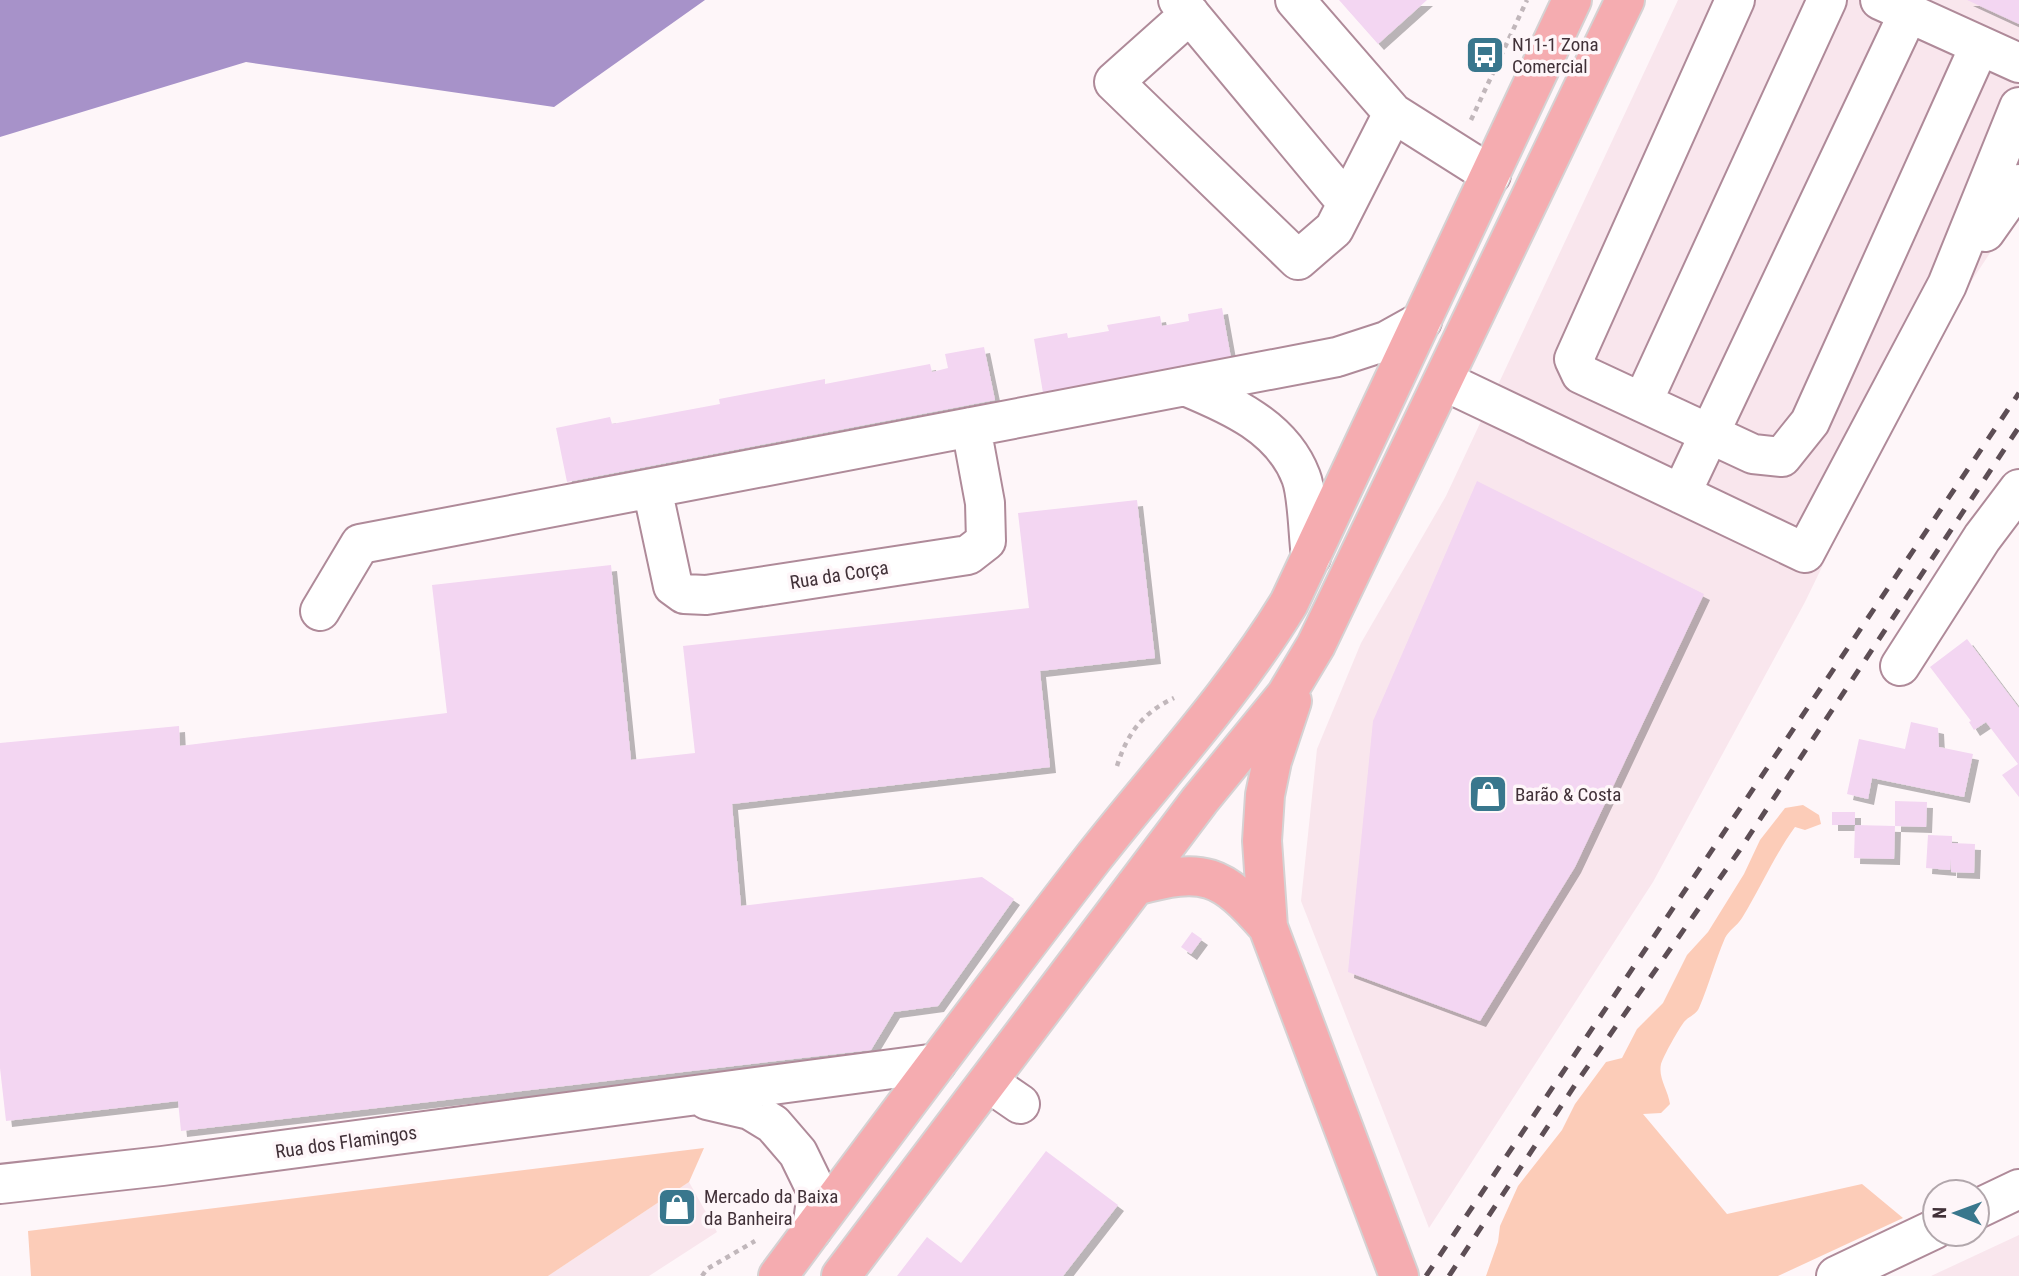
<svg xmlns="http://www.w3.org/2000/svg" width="2019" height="1276" viewBox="0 0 2019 1276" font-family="'Roboto Condensed',sans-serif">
<defs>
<filter id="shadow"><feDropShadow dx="6" dy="6" stdDeviation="0" flood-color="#0004"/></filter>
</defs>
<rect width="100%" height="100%" fill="#fef6f9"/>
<!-- built -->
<path fill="#f9e6ed" d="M 1678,0 L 2019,0 L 2019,209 L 1930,344 L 1805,602 L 1653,882 L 1429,1228 L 1301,901 L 1317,749 L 1361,643 L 1446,496 Z
M 689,1182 L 717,1232 L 649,1276 L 548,1276 Z
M 2019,1235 L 2019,1276 L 1931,1276 Z"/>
<!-- green -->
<path fill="#fcccb8" d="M 1803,805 L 1819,815 L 1821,824 L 1805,830 L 1795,827 C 1774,856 1761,887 1742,918 C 1737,926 1729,930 1725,938 C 1715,961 1709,985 1699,1008 C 1696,1015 1689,1016 1684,1022 C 1678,1030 1664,1055 1661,1064 C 1658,1078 1668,1090 1670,1104 L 1661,1113 L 1643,1114 L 1727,1214 L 1862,1184 L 1903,1218 L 1778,1276 L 1486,1276 L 1498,1242 L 1500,1226 L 1518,1186 L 1562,1130 L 1575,1104 L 1606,1062 L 1622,1058 L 1637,1029 L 1663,1003 L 1687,955 L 1708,932 L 1744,874 L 1760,840 L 1785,808 Z
M 704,1148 L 689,1182 L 548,1276 L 31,1276 L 28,1231 Z"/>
<!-- water -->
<path fill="#a792c9" d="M 0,0 L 705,0 L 554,107 L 246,62 L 0,137 Z"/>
<!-- building -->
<path fill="#f3d6f2" filter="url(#shadow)" d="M 1339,0 L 1427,0 L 1378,44 Z
M 1967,0 L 2019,0 L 2019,24 Z
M 1222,308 L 1231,358 L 1043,393 L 1034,339 L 1067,333 L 1068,338 L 1109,331 L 1107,325 L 1160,316 L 1162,326 L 1189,321 L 1188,314 Z
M 984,347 L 995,400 L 567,482 L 556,428 L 610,417 L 612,424 L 720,404 L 719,399 L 825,379 L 825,384 L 930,364 L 932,372 L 948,368 L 945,354 Z
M 1477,481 L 1704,594 L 1575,867 L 1480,1021 L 1348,972 L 1373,721 Z
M 1137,500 L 1155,658 L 1040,671 L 1050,767 L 732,804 L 741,906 L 982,877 L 1014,899 L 938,1006 L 894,1012 L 871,1050 L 181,1131 L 178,1101 L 6,1121 L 0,1068 L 0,743 L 179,726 L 180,746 L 447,713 L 432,585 L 611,565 L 631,760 L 695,753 L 683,646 L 1029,608 L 1018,513 Z
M 1967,639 L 2019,708 L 2019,797 L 2002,775 L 2018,764 L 1986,722 L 1974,730 L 1969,722 L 1971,721 L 1930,667 Z
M 1911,722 L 1938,728 L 1939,747 L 1973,754 L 1964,797 L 1872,778 L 1868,799 L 1847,794 L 1859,739 L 1905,749 Z
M 1895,801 L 1927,802 L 1926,827 L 1895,826 Z
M 1832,812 L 1855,812 L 1855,825 L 1895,826 L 1894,859 L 1854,858 L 1855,825 L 1832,825 Z
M 1928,835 L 1952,836 L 1952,843 L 1975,844 L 1974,873 L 1951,872 L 1951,859 L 1950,870 L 1926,868 Z
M 1192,932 L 1202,939 L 1191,954 L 1181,947 Z
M 1046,1151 L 1118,1205 L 1063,1276 L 897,1276 L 927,1237 L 961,1263 Z"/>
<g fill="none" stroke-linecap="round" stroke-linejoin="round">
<!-- minor casing -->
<g stroke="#af8a99" stroke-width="42">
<path id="minor" d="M 1178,0 L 1347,203
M 1295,0 L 1393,113 L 1491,175
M 1735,0 L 1574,359 L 1581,374 L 1753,454 L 1782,457 L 1810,422 L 1979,47
M 1880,0 L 2019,63
M 1190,14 L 1114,82 L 1298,260 L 1334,229 L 1393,113
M 1985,232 L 2019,184
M 1444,381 L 1805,553 L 1947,285 L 2019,107
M 1185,386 C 1231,405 1282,427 1301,477 C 1308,495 1308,536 1311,557
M 1643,401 L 1827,0
M 652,488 L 673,586 L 684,594 L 706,595 L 968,555 L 986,541 L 985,503 L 971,427
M 1681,494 L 1908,14
M 320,611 L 360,544 L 1337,357 L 1386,341 L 1422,321
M 1900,666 L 1982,538 L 2019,489
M 988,1082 L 1020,1104
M 707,1100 L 750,1110 L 773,1124 L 798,1153 L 817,1192 L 812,1230
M 0,1184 L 162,1166 L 937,1063
M 1977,1209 L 2019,1189
M 1836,1276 L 1935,1229"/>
</g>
<!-- major casing -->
<g stroke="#d5d2d3" stroke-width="42">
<path id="major" d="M 1292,701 L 1272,761 L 1265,795 L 1262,841 L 1268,927 L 1399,1276
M 1135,886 C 1204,867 1221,873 1268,927
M 778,1276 C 882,1136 986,996 1093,858 C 1159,774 1233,695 1289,603 L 1572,0
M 841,1276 L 1200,800 L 1286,695 L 1316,645 L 1625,0"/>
</g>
<!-- path -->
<path stroke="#c1b7bb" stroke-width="4.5" stroke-dasharray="5 5" stroke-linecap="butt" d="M 1471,120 L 1527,0
M 1117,766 C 1127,734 1142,713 1174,698
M 702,1276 L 707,1269 L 755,1241"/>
<!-- minor -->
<use href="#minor" stroke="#fff" stroke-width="38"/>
<!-- major -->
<use href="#major" stroke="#f5acb0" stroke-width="38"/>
<!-- rail -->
<path stroke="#5d4e55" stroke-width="5" stroke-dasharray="12 12" stroke-linecap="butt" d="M 1426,1276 L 2019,393
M 1449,1276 L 1579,1079 L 1739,851 L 2019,427"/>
</g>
<!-- icons -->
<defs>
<g id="bus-square" transform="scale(2.0125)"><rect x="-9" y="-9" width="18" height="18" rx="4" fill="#39778d" stroke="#fef6f9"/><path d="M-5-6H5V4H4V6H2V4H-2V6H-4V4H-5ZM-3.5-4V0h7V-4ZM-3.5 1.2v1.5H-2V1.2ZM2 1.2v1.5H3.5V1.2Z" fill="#fff"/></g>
<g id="shop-square" transform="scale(2.0125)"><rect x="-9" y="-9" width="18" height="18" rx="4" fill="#39778d" stroke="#fef6f9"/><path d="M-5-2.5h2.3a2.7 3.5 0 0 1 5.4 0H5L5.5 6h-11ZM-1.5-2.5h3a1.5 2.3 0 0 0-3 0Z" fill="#fff"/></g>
</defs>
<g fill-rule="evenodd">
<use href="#bus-square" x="1485" y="55"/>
<use href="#shop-square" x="1488" y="794"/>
<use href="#shop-square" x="677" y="1207"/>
</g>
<g text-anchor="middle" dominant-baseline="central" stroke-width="7" stroke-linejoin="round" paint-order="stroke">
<!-- poi labels -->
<g font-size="19" fill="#413138" stroke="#fef6f9" text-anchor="start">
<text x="1512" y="44">N11-1 Zona<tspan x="1512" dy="22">Comercial</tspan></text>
<text x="1515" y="794">Barão &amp; Costa</text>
<text x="704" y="1196">Mercado da Baixa<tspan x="704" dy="22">da Banheira</tspan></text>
</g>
<!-- street labels -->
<g font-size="19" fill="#413138" stroke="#fef6f9">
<text transform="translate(839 575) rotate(-9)">Rua da Corça</text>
<text transform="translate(346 1142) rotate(-8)">Rua dos Flamingos</text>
</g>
</g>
<!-- north arrow -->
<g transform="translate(1956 1213) rotate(271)"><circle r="33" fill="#fef6f9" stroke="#b2a7ac" stroke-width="2"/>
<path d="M0-5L12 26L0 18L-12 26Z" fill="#39778d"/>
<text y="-10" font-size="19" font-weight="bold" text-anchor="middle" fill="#413138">N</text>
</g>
</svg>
